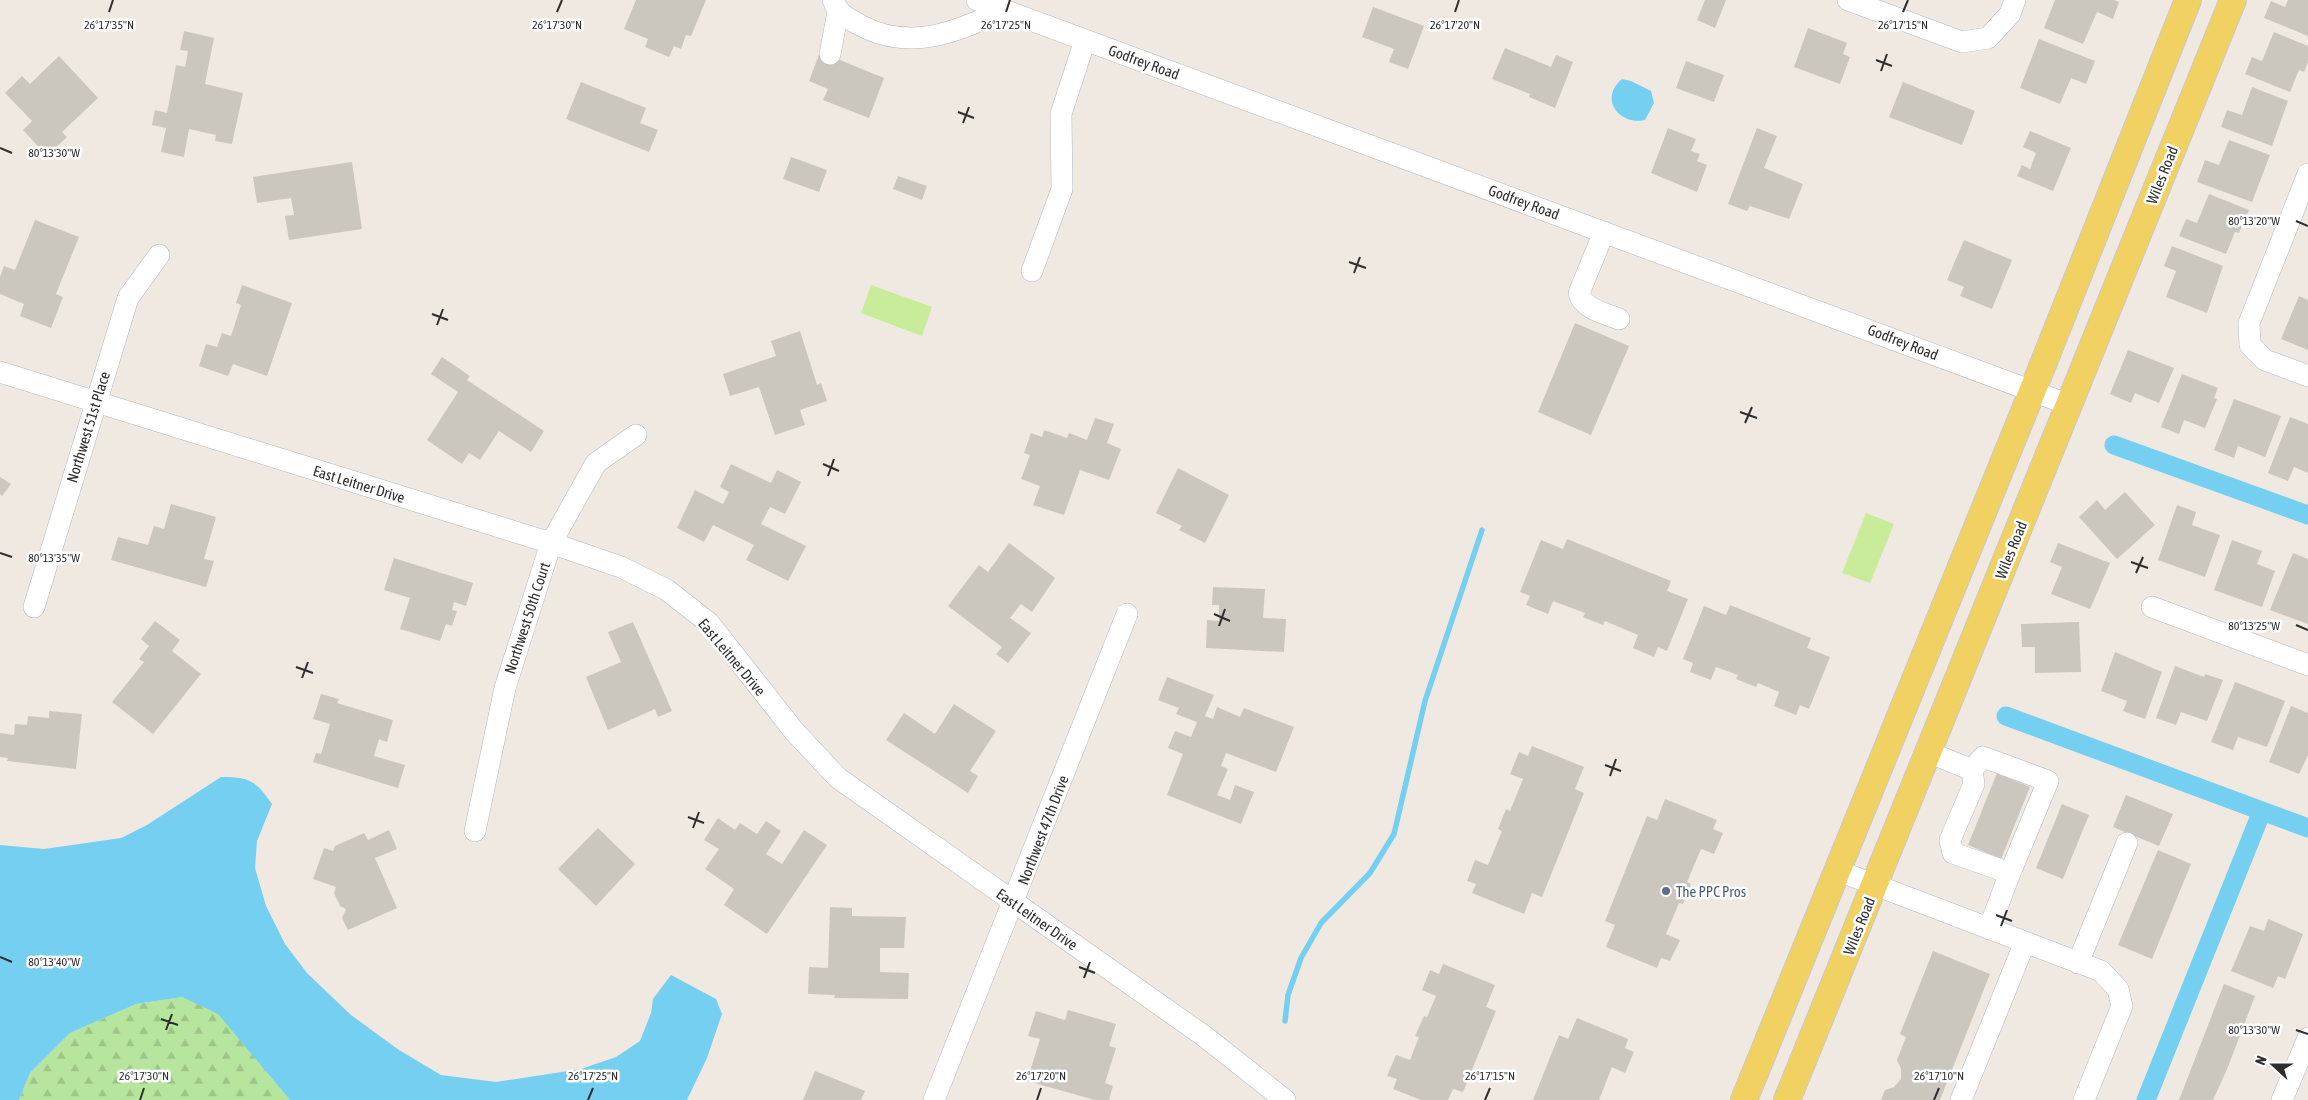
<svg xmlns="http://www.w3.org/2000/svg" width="2308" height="1100" viewBox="0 0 2308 1100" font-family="'Asap Condensed',sans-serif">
<defs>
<pattern id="forest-firs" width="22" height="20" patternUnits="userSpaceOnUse" patternTransform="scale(1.25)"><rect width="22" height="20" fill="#b6e59e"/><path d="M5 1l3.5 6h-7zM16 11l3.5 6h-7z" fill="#9dc588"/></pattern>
</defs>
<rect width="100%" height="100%" fill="#efe9e1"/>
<!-- forest -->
<path fill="url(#forest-firs)" d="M 182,997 L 218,1013 L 290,1100 L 19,1100 L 30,1073 L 70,1033 L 136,1004 Z"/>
<!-- pitch -->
<path fill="#c9ec9a" d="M 871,285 L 932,307 L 922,336 L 861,313 Z
M 1866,513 L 1894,524 L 1870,583 L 1842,573 Z"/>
<!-- water -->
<path fill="#75cff0" d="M 1622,79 L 1631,81 L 1651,91 L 1654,103 L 1645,120 C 1620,126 1598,99 1622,79 Z
M 221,777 C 250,777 256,781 272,804 L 257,841 L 255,868 L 266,906 L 285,944 L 307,973 L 351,1015 L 399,1050 L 441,1075 L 496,1082 L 581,1069 L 616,1057 L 640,1041 L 651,1013 L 653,999 L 671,975 L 716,999 L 722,1014 L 707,1058 L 687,1100 L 290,1100 L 218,1014 L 182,997 L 136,1004 L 70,1033 L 30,1073 L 19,1100 L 0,1100 L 0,845 L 44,849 L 121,838 L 147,825 Z"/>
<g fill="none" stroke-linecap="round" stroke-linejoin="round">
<!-- stream -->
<path stroke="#75cff0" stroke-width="5.5" d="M 1285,1021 L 1288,995 L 1301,958 L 1321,923 L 1370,873 L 1394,834 L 1425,701 L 1482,530"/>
<!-- canal -->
<path stroke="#75cff0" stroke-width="19" d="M 2114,445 L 2308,515
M 2006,716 L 2308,828
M 2146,1100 L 2262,811"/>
</g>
<!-- building -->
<path fill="#cbc7bf" d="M 636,0 L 706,0 L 691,36 L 686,35 L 681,49 L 674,46 L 669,57 L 645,47 L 648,39 L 624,29 Z
M 1705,0 L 1726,0 L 1715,28 L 1697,20 Z
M 2055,0 L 2114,0 L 2119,2 L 2113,19 L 2097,12 L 2083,44 L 2044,28 Z
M 2288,0 L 2308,0 L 2308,36 L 2264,18 L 2271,1 L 2285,7 Z
M 1373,7 L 1424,26 L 1408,69 L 1389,62 L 1394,49 L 1362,37 Z
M 1808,28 L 1847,43 L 1843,54 L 1850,57 L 1840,84 L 1794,67 Z
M 184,31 L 214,38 L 205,84 L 243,93 L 232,144 L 215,141 L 216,135 L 189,129 L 184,157 L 161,152 L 166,128 L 152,125 L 155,110 L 167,113 L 176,65 L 185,67 L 188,51 L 180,50 Z
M 2274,32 L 2308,46 L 2308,62 L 2304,72 L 2299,70 L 2290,92 L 2245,74 L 2252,57 L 2262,61 Z
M 2039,39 L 2095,61 L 2086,84 L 2071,78 L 2060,104 L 2020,88 Z
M 1505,48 L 1551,67 L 1556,55 L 1573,62 L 1555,108 L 1529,97 L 1530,94 L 1492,79 Z
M 820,52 L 884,78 L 869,118 L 823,100 L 828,89 L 809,81 Z
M 59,56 L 98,98 L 62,132 L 67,137 L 47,156 L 23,130 L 32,121 L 5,93 L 22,76 L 30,84 Z
M 1686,61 L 1724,75 L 1714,102 L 1676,88 Z
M 581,82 L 646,108 L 640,123 L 658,130 L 649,152 L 566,119 Z
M 1903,82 L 1975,111 L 1962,145 L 1889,117 Z
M 2252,87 L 2288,101 L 2272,146 L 2221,127 L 2227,110 L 2242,115 Z
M 1668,128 L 1696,139 L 1691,151 L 1700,154 L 1697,161 L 1707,165 L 1697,192 L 1651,173 Z
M 1757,128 L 1777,136 L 1764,168 L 1803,184 L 1789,219 L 1750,206 L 1747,211 L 1728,204 Z
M 2030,131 L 2071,148 L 2053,191 L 2017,176 L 2022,165 L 2030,169 L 2036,153 L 2023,147 Z
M 2229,140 L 2270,155 L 2252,202 L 2197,182 L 2205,160 L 2219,165 Z
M 791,157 L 827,170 L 819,192 L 783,179 Z
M 352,162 L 362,229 L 289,240 L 285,216 L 294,215 L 291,198 L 257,203 L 253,177 Z
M 898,176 L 927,186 L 922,200 L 893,189 Z
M 2209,194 L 2249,210 L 2239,233 L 2235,232 L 2226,254 L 2179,236 L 2186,219 L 2197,223 Z
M 35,220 L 79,237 L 56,294 L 63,297 L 51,328 L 20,316 L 24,304 L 0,294 L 0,277 L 4,266 L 15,270 Z
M 1964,240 L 2012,260 L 1992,309 L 1960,296 L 1964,287 L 1947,280 Z
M 2172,246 L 2223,266 L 2207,313 L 2166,297 L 2176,271 L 2164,266 Z
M 242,285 L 292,303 L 267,376 L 233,364 L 228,376 L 199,366 L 206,344 L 217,347 L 222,333 L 231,336 L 241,305 L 236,303 Z
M 2299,296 L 2308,300 L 2308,350 L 2281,339 Z
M 1575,323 L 1629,346 L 1591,435 L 1538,412 Z
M 800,331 L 817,385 L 821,383 L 827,401 L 800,410 L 805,425 L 775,435 L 759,387 L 730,396 L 723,374 L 776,356 L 771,341 Z
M 2128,350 L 2174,368 L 2159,403 L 2135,393 L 2131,403 L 2110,394 Z
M 442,357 L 470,376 L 467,380 L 544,431 L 531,452 L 499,431 L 480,460 L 469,453 L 462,464 L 427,440 L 458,392 L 431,374 Z
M 2182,374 L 2218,388 L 2214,398 L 2217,399 L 2205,428 L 2184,420 L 2179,434 L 2161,427 Z
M 2234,399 L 2281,416 L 2265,457 L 2238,446 L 2234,458 L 2214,450 Z
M 2290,417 L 2308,424 L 2308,473 L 2294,467 L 2288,481 L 2268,473 Z
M 1095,418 L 1114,424 L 1107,443 L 1121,449 L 1109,480 L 1080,470 L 1064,515 L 1033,505 L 1040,486 L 1021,479 L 1030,455 L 1024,453 L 1031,433 L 1042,437 L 1044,430 L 1067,438 L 1069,433 L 1087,440 Z
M 731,464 L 771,483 L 777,470 L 801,482 L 785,514 L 770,507 L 761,524 L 806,546 L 788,581 L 746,560 L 754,545 L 713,525 L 704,542 L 677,528 L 695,490 L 723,504 L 729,492 L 720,487 Z
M 1178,468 L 1229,495 L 1205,543 L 1179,530 L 1182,526 L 1156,513 Z
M 0,477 L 11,484 L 2,496 L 0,494 Z
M 2125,492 L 2155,525 L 2117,559 L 2079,517 L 2097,500 L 2105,510 Z
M 171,504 L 216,517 L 204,559 L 214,561 L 206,587 L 111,560 L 118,537 L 148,545 L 154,526 L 164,529 Z
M 2177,505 L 2196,512 L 2192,525 L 2220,535 L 2205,577 L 2158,560 Z
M 1567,539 L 1671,581 L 1667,591 L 1688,599 L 1667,651 L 1658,647 L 1654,657 L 1633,648 L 1638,635 L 1605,621 L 1603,625 L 1583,617 L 1585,613 L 1553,601 L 1548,614 L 1526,605 L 1530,596 L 1520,592 L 1541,540 L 1563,549 Z
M 2232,540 L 2262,551 L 2257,564 L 2275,571 L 2262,607 L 2214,590 Z
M 1009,543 L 1055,578 L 1032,612 L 1021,604 L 1010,618 L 1031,633 L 1008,663 L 996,654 L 1002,647 L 948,606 L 979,565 L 988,572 Z
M 2058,543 L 2110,563 L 2090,609 L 2051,594 L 2062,567 L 2050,562 Z
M 2293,553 L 2308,559 L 2308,624 L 2270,610 Z
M 394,558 L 473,583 L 466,606 L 454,602 L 452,610 L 457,611 L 452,626 L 446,624 L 440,641 L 400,629 L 410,598 L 384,590 Z
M 1213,587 L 1265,589 L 1263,618 L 1286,619 L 1284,652 L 1206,648 L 1207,620 L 1219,621 L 1219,605 L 1212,605 Z
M 1730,605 L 1811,638 L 1807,648 L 1830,657 L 1809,709 L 1800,705 L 1796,715 L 1774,706 L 1779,692 L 1758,683 L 1756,687 L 1736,679 L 1738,675 L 1716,667 L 1711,680 L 1690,672 L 1693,663 L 1683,659 L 1704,606 L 1726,615 Z
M 155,621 L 180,640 L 172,651 L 201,674 L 153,734 L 112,702 L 144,662 L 139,659 L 149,646 L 141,639 Z
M 633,622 L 672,711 L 658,717 L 655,709 L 608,730 L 586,677 L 621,662 L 608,632 Z
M 2079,622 L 2081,672 L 2035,673 L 2035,647 L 2022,647 L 2021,624 Z
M 2115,652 L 2162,672 L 2145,719 L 2123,711 L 2127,701 L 2101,691 Z
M 2175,666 L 2204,677 L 2205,674 L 2223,680 L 2207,721 L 2181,712 L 2176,725 L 2156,718 Z
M 1167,677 L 1214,695 L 1205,716 L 1213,719 L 1217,707 L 1240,717 L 1244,708 L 1294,727 L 1276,772 L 1226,753 L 1221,766 L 1228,769 L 1217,795 L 1230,800 L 1235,785 L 1254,792 L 1241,824 L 1167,795 L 1183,754 L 1168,748 L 1175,731 L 1191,737 L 1197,722 L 1176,714 L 1179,708 L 1158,700 Z
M 2235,682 L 2285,701 L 2267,747 L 2238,737 L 2233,750 L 2211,742 Z
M 321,694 L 339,699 L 337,703 L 393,720 L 387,742 L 379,739 L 374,756 L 405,765 L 398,788 L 313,762 L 316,753 L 321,754 L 330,724 L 313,719 Z
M 954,704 L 996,731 L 970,771 L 978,776 L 968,793 L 886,740 L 904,713 L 935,734 Z
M 2291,706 L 2308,713 L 2308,755 L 2299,774 L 2269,762 Z
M 49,711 L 82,714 L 76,769 L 7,761 L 8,758 L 0,757 L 0,733 L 14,735 L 15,724 L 27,725 L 28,716 L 49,718 Z
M 1532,746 L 1584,767 L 1575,789 L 1584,793 L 1542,897 L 1532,893 L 1524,914 L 1472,893 L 1476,884 L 1467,881 L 1475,860 L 1488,865 L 1502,831 L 1498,829 L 1506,809 L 1510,811 L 1523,779 L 1510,774 L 1519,752 L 1528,756 Z
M 1997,773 L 2030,787 L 2001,859 L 1968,845 Z
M 2126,795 L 2173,814 L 2159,846 L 2113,827 Z
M 1665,799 L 1717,820 L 1713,829 L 1723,833 L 1714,854 L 1701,849 L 1687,882 L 1691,884 L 1683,904 L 1679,903 L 1666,934 L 1680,940 L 1670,961 L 1661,958 L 1657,968 L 1606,947 L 1615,925 L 1605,921 L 1647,816 L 1657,820 Z
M 2062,804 L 2089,815 L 2063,879 L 2036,868 Z
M 718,818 L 735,830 L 740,823 L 757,834 L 766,821 L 781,831 L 766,854 L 782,864 L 804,830 L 827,845 L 767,934 L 724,905 L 734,889 L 705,869 L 719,849 L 704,840 Z
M 598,828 L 635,864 L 596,906 L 558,869 Z
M 389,830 L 397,849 L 375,858 L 397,908 L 348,930 L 342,918 L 346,909 L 340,906 L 334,893 L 336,887 L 313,879 L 324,848 L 333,851 L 335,846 L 364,833 L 368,840 Z
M 2158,850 L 2191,864 L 2152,959 L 2118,945 Z
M 830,907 L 852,908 L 852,916 L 906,917 L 904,948 L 880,948 L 880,972 L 909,973 L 908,999 L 834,998 L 835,995 L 808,994 L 809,967 L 828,968 Z
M 2268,919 L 2303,934 L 2285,979 L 2278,976 L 2273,988 L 2231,971 L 2250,926 L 2264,931 Z
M 1933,951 L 1990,974 L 1940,1100 L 1881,1100 L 1885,1090 L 1894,1087 L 1901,1079 L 1901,1069 L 1897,1060 L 1906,1037 L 1900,1034 Z
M 1443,964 L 1495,985 L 1486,1007 L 1496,1011 L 1463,1092 L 1453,1089 L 1448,1100 L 1421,1100 L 1393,1089 L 1397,1079 L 1387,1076 L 1396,1055 L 1410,1060 L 1419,1037 L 1415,1036 L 1424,1016 L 1427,1017 L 1436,996 L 1422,990 L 1430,970 L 1439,974 Z
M 2224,984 L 2255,996 L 2228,1067 L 2213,1100 L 2179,1100 Z
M 1068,1010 L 1116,1024 L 1109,1046 L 1116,1048 L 1105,1083 L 1113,1086 L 1109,1100 L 1095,1100 L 1027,1081 L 1040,1039 L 1028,1036 L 1036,1011 L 1065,1020 Z
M 1577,1018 L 1628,1039 L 1625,1048 L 1634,1052 L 1625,1073 L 1612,1067 L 1599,1100 L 1533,1100 L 1559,1035 L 1568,1039 Z
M 815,1071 L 865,1091 L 861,1100 L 803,1100 Z"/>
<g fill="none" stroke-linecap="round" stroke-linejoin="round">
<!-- minor casing -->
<g stroke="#b4b7c1" stroke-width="22">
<path id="minor" d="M 833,0 C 839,15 846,17 860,25 C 909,52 958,32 1003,10
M 977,0 L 2070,405
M 1848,0 L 1962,42 L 1988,38 L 2010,14 L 2015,0
M 830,54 L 838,12
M 2308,174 L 2249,323 L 2250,345 L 2265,360 L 2308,376
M 1604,232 L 1579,293 C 1582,309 1607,314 1619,319
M 1032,271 L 1062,189 L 1061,114 L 1085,40
M 0,372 L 551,543 L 621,567 L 667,590 L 709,623 L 794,731 L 838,778 L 1204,1036 L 1285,1100
M 34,607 L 128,298 L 159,255
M 2152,607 L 2308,665
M 1928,752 L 1972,770 L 1974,784 L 1950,840 L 1953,853 L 2004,871 L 2008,878 L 1989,929
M 1972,770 L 1983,757 L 2048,781 L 2008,878
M 475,831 L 505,688 L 551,543 L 596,463 L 636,435
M 1836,870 L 2101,971 L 2118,989 L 2122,1006 L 2084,1100
M 2078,963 L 2127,843
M 934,1100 L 1127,614
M 1961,1100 L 2025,942
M 2282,1100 L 2308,1038"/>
</g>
<!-- major casing -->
<g stroke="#c9c9c9" stroke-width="28">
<path id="major" d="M 1744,1100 L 2032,392 L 2188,0
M 1787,1100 L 2233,0"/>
</g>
<!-- minor -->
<use href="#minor" stroke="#fff" stroke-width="21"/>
<!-- major -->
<use href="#major" stroke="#f2d163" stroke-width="26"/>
</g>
<!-- ticks -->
<path fill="none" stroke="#2e2e2e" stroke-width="2" d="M 109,12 L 113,0M 557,12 L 562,0M 1006,12 L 1010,0M 1455,12 L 1459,0M 1903,12 L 1908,0M 1876,60 L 1892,66M 1881,71 L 1887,54M 958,112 L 974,118M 963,123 L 969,107M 0,148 L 12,153M 2296,221 L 2308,226M 1349,262 L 1366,268M 1354,273 L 1360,257M 432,314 L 448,320M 437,325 L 443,309M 1740,412 L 1757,418M 1745,423 L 1752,407M 823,464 L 839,471M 828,476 L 834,459M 0,553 L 12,557M 2131,562 L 2148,568M 2136,573 L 2143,557M 1214,614 L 1230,621M 2296,625 L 2308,630M 1219,626 L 1225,609M 296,667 L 313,673M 302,678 L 308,662M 1605,765 L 1621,771M 1610,776 L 1616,759M 688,817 L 704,823M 693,828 L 699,812M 1996,915 L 2012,921M 2001,926 L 2007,910M 0,957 L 12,962M 1079,967 L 1095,973M 1084,978 L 1090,962M 161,1019 L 178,1025M 166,1030 L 172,1014M 2296,1030 L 2308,1034M 140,1100 L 144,1088M 588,1100 L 593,1088M 1037,1100 L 1041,1088M 1485,1100 L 1490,1088M 1934,1100 L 1939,1088"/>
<!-- markers -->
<circle fill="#5c6f8a" stroke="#fff" stroke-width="2" cx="1666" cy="891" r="5"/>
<g text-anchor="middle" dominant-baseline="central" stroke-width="5" stroke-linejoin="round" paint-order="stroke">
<!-- street labels -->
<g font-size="15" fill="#2e2e2e" stroke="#fff">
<text transform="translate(1144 62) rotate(20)">Godfrey Road</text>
<text transform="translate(2162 175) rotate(-68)">Wiles Road</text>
<text transform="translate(1524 202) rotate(20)">Godfrey Road</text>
<text transform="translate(1903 342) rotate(21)">Godfrey Road</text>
<text transform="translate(88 427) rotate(-73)">Northwest 51st Place</text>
<text transform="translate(359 484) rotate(17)">East Leitner Drive</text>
<text transform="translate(2011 550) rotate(-68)">Wiles Road</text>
<text transform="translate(527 618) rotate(-72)">Northwest 50th Court</text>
<text transform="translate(732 657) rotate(50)">East Leitner Drive</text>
<text transform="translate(1043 830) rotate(-69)">Northwest 47th Drive</text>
<text transform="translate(1037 919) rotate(35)">East Leitner Drive</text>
<text transform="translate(1859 926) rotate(-68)">Wiles Road</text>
</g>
<!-- service labels -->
<g font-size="15" fill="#4e5e75" stroke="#fff" text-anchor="start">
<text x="1676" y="891">The PPC Pros</text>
</g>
</g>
<g font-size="12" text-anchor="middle" fill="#2e2e2e" stroke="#fff" stroke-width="5" stroke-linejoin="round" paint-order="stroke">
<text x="1006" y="29">26°17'25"N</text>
<text x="109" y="29">26°17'35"N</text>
<text x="557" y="29">26°17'30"N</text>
<text x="1455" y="29">26°17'20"N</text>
<text x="1903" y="29">26°17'15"N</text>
<text x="54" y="157">80°13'30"W</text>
<text x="2254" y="225">80°13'20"W</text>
<text x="54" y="562">80°13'35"W</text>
<text x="2254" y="630">80°13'25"W</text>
<text x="54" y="966">80°13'40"W</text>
<text x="2254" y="1034">80°13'30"W</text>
<text x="144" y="1080">26°17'30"N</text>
<text x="593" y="1080">26°17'25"N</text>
<text x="1041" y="1080">26°17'20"N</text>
<text x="1490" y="1080">26°17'15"N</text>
<text x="1939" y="1080">26°17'10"N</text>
</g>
<!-- north arrow -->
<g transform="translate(2273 1065) rotate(291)" stroke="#ffffff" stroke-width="4" paint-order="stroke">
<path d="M0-4L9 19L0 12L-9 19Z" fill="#2e2e2e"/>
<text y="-8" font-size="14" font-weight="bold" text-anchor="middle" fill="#2e2e2e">N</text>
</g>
</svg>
